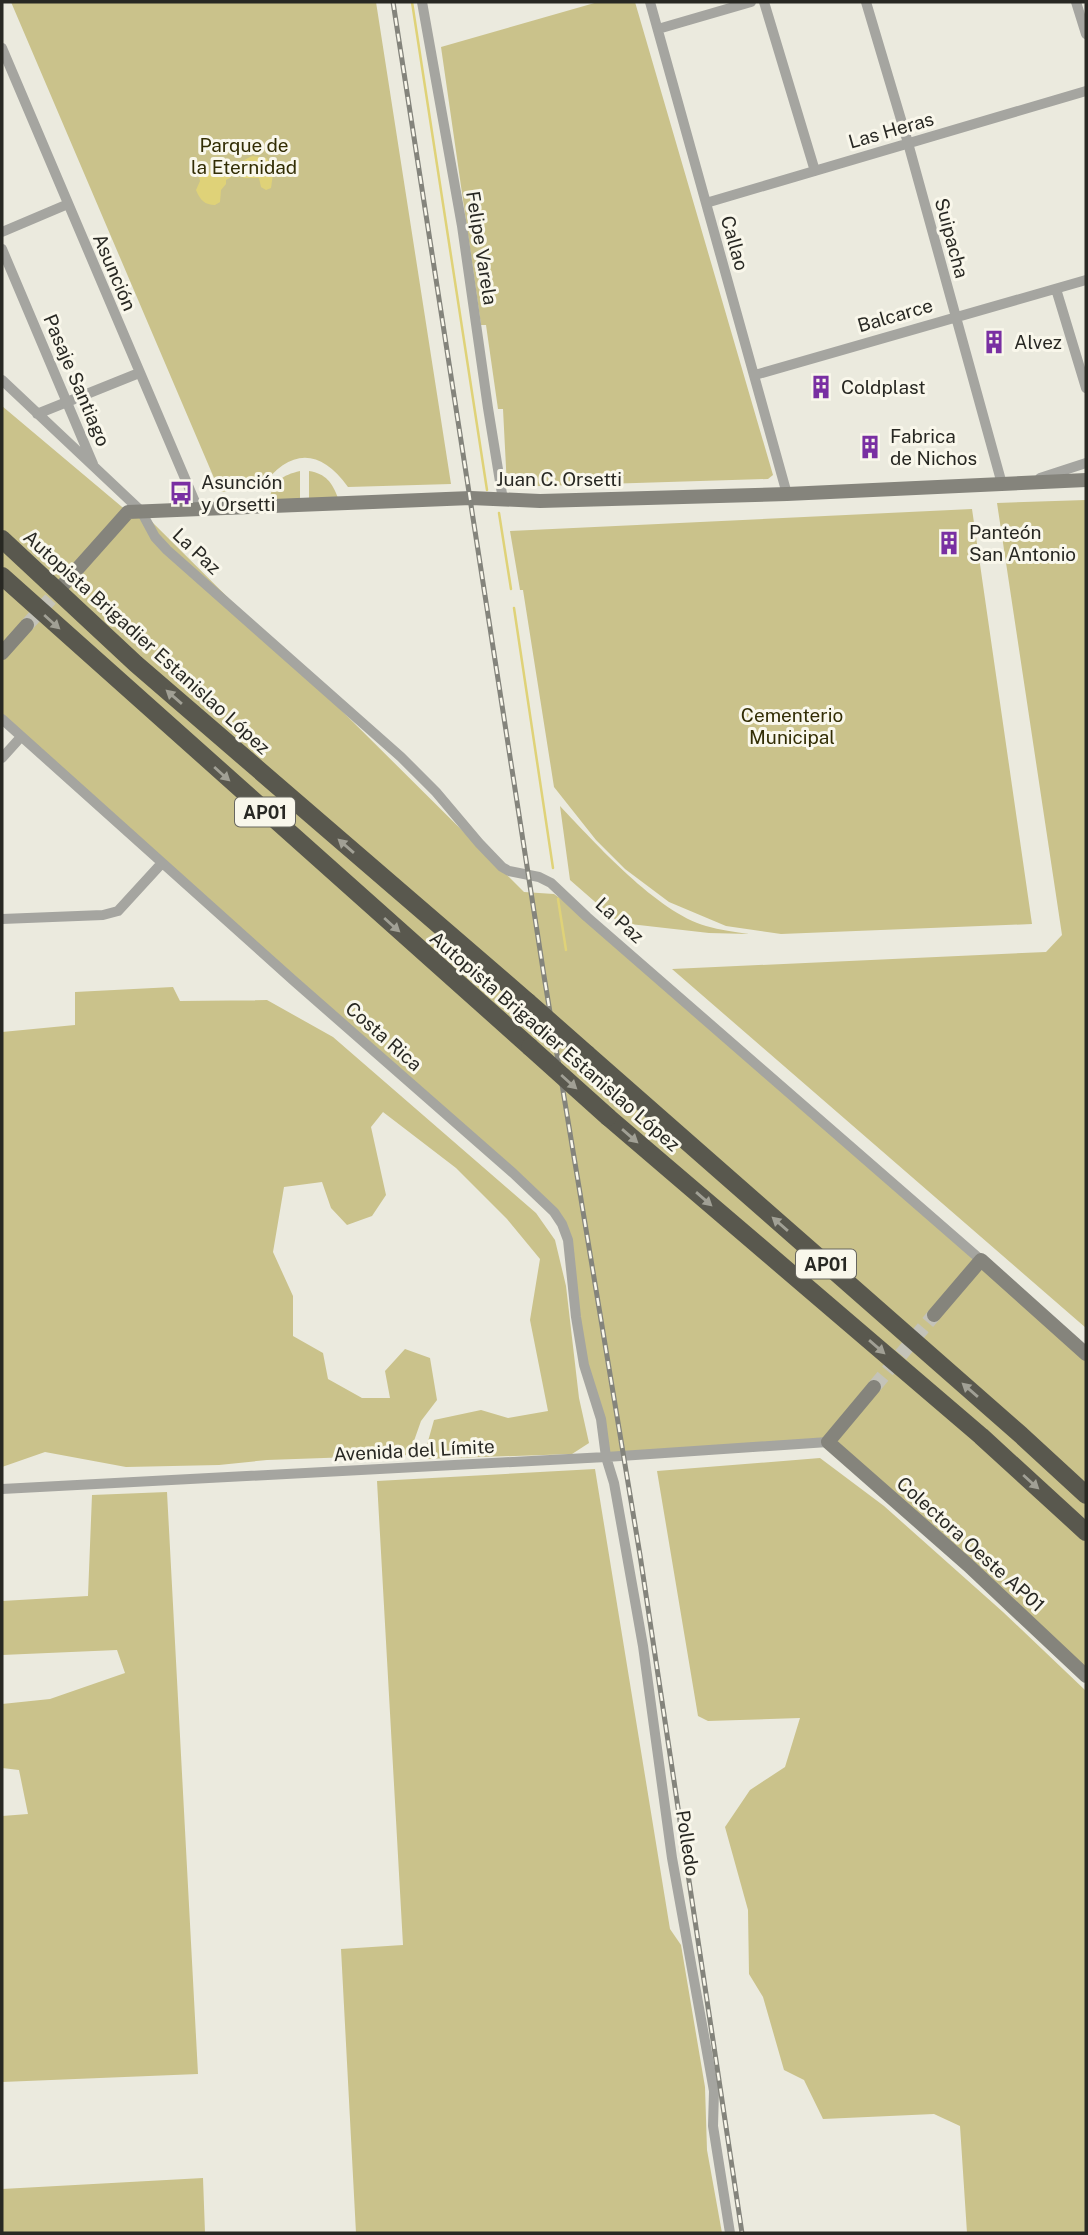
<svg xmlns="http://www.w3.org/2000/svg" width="1088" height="2235" viewBox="0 0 1088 2235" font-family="'Public Sans',sans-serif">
<rect width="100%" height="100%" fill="#ebeade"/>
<!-- green -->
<path fill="#cac28b" d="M 11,2 L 376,2 L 451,484 L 348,487 C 319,447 289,449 261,488 L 220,492 Z
M 598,2 L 635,2 L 773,475 L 768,479 L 507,487 L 503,409 L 498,409 L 486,325 L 481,325 L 441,47 Z
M 2,406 L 128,512 L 141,511 L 524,892 L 554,894 L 587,917 L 1086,1354 L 1086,1676 L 828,1442 L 606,1457 L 584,1365 L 568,1240 L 554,1212 L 2,719 Z
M 300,471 L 300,499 L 270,500 C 271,482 283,475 300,471 Z
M 309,471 C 326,474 332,482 338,498 L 309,499 Z
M 1086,500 L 1086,1328 L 672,969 L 1046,952 L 1062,935 L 997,503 Z
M 972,509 L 1032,924 L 781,934 L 726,926 L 669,902 L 625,869 L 596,840 L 554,787 L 523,590 L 520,590 L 510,531 Z
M 560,806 C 596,844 657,912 706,926 C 720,930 735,932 749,934 L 709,933 L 630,924 L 625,928 L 570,880 Z
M 173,987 L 180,1001 L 267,1000 L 333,1037 L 536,1213 L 555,1240 L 566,1286 L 579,1398 L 589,1443 L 572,1454 L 423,1459 L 434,1420 L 481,1410 L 508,1418 L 548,1411 L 530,1320 L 540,1259 L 507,1219 L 456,1168 L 383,1112 L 371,1127 L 386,1195 L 372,1216 L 347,1225 L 331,1208 L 322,1182 L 284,1187 L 273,1252 L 293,1296 L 293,1336 L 323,1353 L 328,1379 L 362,1398 L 390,1398 L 385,1371 L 405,1349 L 430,1358 L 437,1400 L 421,1421 L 409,1455 L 267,1460 L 219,1465 L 126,1467 L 45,1452 L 2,1467 L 2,1032 L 75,1025 L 75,992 Z
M 820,1458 L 884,1506 L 1003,1612 L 1085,1690 L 1086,2233 L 967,2233 L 960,2126 L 934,2114 L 823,2119 L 804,2080 L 784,2070 L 763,1997 L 749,1974 L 748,1910 L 725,1827 L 750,1790 L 785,1767 L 800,1718 L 708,1721 L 698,1716 L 657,1471 Z
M 595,1469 L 670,1929 L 681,1945 L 705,2087 L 707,2150 L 722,2233 L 356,2233 L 341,1949 L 403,1945 L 377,1481 Z
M 167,1492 L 198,2074 L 2,2082 L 2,1816 L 28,1814 L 19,1770 L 2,1768 L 2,1704 L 50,1699 L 125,1673 L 117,1650 L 2,1655 L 2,1601 L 88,1596 L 92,1495 Z
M 203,2178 L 205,2233 L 2,2233 L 2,2189 Z"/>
<!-- water -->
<path fill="#dfd278" d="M 252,156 L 266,158 L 274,167 L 271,188 L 266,190 L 261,187 L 259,178 L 244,178 L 238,173 L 226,180 L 226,184 L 221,190 L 220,202 L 215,205 C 205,205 200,200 196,190 L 200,181 L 199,176 L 203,173 L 223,171 Z"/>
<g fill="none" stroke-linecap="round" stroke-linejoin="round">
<!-- stream -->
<path stroke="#dfd278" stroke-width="2.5" d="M 412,2 L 487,490
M 499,513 L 511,589
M 514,608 L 553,868
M 558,899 L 566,950"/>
<!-- secondary-tunnel -->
<path stroke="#c4c3b9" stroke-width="14" stroke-dasharray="14 7" stroke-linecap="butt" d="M 27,625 L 63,585
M 874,1387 L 934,1315"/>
<!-- street -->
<path stroke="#a5a5a0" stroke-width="10" d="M 422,2 L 462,226 L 488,408 L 503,500
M 650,2 L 787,494
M 764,2 L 815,171
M 866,2 L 908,143 L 1002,484
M 1076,2 L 1086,34
M 658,29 L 751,2
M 2,48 L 198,509
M 706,203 L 1086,91
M 2,232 L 68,204
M 2,249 L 93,464
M 1056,289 L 1086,388
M 755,375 L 1086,280
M 2,380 L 141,511 L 155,537 L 167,550 L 401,757 L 436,792 L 479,843 L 502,867 L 509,871 L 539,877 L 551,883 L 587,917 L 981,1260
M 37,414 L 139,373
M 1040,478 L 1086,463
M 2,719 L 294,981 L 513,1173 L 554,1212 L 562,1224 L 568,1240 L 576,1317 L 584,1365 L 601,1419 L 606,1457 L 614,1483 L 643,1646 L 672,1858 L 714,2091 L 713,2126 L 730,2233
M 2,758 L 20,738
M 2,919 L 103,915 L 118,911 L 162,863
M 2,1489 L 606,1457 L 828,1442"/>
<!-- secondary -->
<path stroke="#85847c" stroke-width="14" d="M 63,585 L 128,512 L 471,498 L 540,501 L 787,494 L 1086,480
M 2,653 L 27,625
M 934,1315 L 981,1260 L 1086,1354
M 874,1387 L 828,1442 L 968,1565 L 1086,1676"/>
<!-- highway -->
<path stroke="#59584e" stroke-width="18" d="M 2,539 L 136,664 L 528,1002
M 2,576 L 530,1047
M 587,1054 L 1021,1435 L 1086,1495
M 608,1117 L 981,1436 L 1086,1532"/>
<!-- rail casing -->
<g stroke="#84847c" stroke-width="5">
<path id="rail" d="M 393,2 L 544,976 L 640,1555 L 742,2233"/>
</g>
<!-- rail -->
<use href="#rail" stroke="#f9f7eb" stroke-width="2.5" stroke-dasharray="8" stroke-linecap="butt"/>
<!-- highway-bridge -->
<path stroke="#59584e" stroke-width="18" d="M 528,1002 L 587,1054
M 530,1047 L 608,1117"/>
</g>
<!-- one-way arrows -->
<defs><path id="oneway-solid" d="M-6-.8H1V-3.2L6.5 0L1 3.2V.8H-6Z" transform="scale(1.75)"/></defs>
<g fill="#a1a095">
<use href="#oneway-solid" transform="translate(52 622) rotate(42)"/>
<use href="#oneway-solid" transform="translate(174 697) rotate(-139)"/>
<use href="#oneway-solid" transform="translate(222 774) rotate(42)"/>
<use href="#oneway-solid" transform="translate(346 846) rotate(-139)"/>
<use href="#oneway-solid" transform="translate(392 925) rotate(42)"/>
<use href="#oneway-solid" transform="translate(569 1082) rotate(42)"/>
<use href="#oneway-solid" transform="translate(630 1136) rotate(41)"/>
<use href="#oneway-solid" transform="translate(704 1199) rotate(41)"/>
<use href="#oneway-solid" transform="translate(780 1224) rotate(-139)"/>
<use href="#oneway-solid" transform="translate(877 1347) rotate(41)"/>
<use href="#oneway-solid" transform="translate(970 1390) rotate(-139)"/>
<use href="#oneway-solid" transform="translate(1031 1482) rotate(42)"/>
</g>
<!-- icons -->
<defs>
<g id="building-bare" transform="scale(1.89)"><path d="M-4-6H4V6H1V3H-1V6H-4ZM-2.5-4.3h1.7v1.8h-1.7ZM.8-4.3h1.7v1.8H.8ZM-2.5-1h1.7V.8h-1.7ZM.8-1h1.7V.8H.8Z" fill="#792fa2" stroke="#f9f7eb" stroke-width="2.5" paint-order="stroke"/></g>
<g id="bus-bare" transform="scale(1.89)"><path d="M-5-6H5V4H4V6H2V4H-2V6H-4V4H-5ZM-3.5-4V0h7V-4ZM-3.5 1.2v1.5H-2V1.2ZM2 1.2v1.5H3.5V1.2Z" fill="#792fa2" stroke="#f9f7eb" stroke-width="2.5" paint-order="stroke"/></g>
</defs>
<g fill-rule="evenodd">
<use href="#building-bare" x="994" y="342"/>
<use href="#building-bare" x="821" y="387"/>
<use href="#building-bare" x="870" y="447"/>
<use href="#bus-bare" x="181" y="493"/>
<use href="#building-bare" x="949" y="543"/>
</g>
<g text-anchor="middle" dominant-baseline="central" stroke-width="6" stroke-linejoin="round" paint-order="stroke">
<!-- shield labels -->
<g fill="#f9f7eb" stroke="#67665f" stroke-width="2">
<rect x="235" y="797.5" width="60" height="29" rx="5"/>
<rect x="796" y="1249.5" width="60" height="29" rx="5"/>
</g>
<g font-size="18" font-weight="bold" fill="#282823">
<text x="265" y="812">AP01</text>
<text x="826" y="1264">AP01</text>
</g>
<!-- street labels -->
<g font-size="19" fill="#282823" stroke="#f9f7eb">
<text transform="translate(891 130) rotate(-16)">Las Heras</text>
<text transform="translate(952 238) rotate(75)">Suipacha</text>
<text transform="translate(735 243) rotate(74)">Callao</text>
<text transform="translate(482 248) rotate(81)">Felipe Varela</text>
<text transform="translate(115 272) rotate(67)">Asunción</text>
<text transform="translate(895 315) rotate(-16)">Balcarce</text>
<text transform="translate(77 380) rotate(67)">Pasaje Santiago</text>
<text x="559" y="479">Juan C. Orsetti</text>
<text transform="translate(197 551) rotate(43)">La Paz</text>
<text transform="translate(147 642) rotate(42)">Autopista Brigadier Estanislao López</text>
<text transform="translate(620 920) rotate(42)">La Paz</text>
<text transform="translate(384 1036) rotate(41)">Costa Rica</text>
<text transform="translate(555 1041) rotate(41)">Autopista Brigadier Estanislao López</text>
<text transform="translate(414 1450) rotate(-3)">Avenida del Límite</text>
<text transform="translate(971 1544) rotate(42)">Colectora Oeste AP01</text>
<text transform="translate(688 1843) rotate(81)">Polledo</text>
</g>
<!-- park labels -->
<g font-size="19" fill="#322d04" stroke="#f9f7eb">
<text x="244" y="145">Parque de<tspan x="244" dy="22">la Eternidad</tspan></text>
<text x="792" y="715">Cementerio<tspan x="792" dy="22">Municipal</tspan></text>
</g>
<!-- poi labels -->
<g font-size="19" fill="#282823" stroke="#f9f7eb" text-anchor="start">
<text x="1014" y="342">Alvez</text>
<text x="841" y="387">Coldplast</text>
<text x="890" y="436">Fabrica<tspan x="890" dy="22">de Nichos</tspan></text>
<text x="201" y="482">Asunción<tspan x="201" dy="22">y Orsetti</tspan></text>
<text x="969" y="532">Panteón<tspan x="969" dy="22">San Antonio</tspan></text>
</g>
</g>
<!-- border -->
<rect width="1088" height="2235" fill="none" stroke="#282823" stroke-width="7"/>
</svg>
